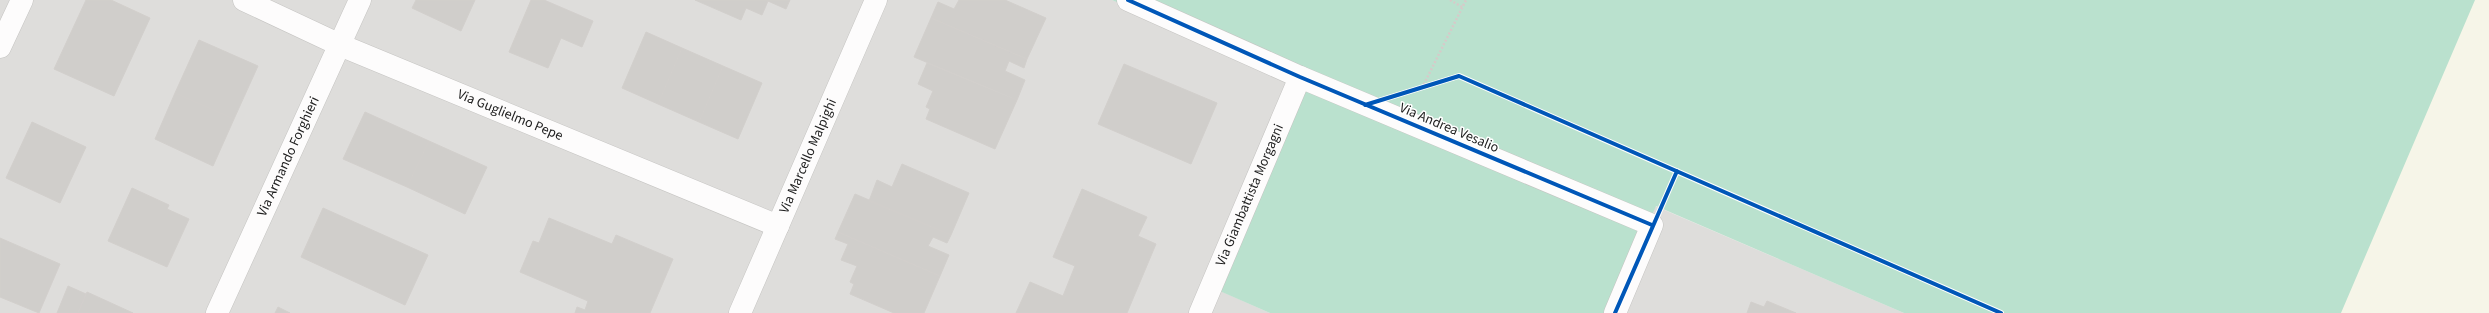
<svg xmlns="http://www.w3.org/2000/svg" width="2489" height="313" viewBox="0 0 2489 313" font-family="'Source Sans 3',sans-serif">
<rect width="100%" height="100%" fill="#efedea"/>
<!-- residential -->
<path fill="#dedddb" d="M 0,0 L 1112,0 L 1295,82 L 1207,285 L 1270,313 L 0,313 Z
M 1655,206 L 1904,313 L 1608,313 Z"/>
<!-- education -->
<path fill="#f6f5e8" d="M 2463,0 L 2489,0 L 2489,313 L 2338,313 Z"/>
<!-- pitch -->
<path fill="#bae1ce" d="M 1112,0 L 2475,0 L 2341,313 L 1904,313 L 1656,206 L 1608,313 L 1270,313 L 1206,285 L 1295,82 Z"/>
<!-- building -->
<path fill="#d0cecb" stroke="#d2cfcc" d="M 86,0 L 111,0 L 150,18 L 114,96 L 54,69 Z
M 416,0 L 475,0 L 461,31 L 412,8 Z
M 531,0 L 544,0 L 593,21 L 582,47 L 561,38 L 548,68 L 509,52 Z
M 695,0 L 790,0 L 786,9 L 768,1 L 762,15 L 746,8 L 741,20 Z
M 959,0 L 1005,0 L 1046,18 L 1027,59 L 931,18 L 938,2 L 954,9 Z
M 931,18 L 1027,59 L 1024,68 L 1009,61 L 1005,71 L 1025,80 L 1017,100 L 914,57 Z
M 646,32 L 682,48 L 658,104 L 622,88 Z
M 199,40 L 258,66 L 234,119 L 175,93 Z
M 682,48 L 723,66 L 699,122 L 658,104 Z
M 927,63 L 1017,100 L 995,149 L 926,119 L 930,109 L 926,107 L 933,91 L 918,84 Z
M 1124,64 L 1217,103 L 1191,164 L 1098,124 Z
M 723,66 L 762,83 L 738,139 L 699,122 Z
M 175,93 L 234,119 L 213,166 L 155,139 Z
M 365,112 L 429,141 L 407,187 L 343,159 Z
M 32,122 L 86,147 L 60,203 L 6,178 Z
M 429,141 L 487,167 L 465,214 L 407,187 Z
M 902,164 L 969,193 L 951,235 L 869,201 L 877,180 L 892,187 Z
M 132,188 L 169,205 L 167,209 L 189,219 L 167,267 L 108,241 Z
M 1082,189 L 1147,217 L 1138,236 L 1156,244 L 1127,313 L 1016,313 L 1030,282 L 1063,296 L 1075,266 L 1053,257 Z
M 855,194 L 951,235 L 947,243 L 933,237 L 928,246 L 949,255 L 940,276 L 838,232 Z
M 323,208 L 428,255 L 405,305 L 301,257 Z
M 549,218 L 612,244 L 616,235 L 673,259 L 650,313 L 575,313 L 577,307 L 585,310 L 588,301 L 520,272 L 533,241 L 539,243 Z
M 838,232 L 940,276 L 924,313 L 894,313 L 850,294 L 854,284 L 850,282 L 857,266 L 841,260 L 848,244 L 835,239 Z
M 0,238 L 60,264 L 39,313 L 0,297 Z
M 68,286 L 86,294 L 78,313 L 57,313 Z
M 87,292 L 133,313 L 78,313 Z
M 1767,301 L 1796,313 L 1747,313 L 1751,302 L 1764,307 Z
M 278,307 L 290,313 L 275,313 Z"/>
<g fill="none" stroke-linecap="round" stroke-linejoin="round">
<!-- minor casing -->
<g stroke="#c5c4c2" stroke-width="23">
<g id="minor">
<path id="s1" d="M 244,0 L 340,45 L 778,226"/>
<path d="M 1128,0 L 1300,77 L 1652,225 L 1615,313"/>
<path d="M 0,47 L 22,0"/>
<path id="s2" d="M 217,313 L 360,0"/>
<path id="s3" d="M 740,313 L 876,0"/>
<path id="s4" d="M 1200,313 L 1300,77"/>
</g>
</g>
<!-- path -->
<path stroke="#d6cac9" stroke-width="2.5" stroke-dasharray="2 2" stroke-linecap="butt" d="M 1450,0 L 1462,7
M 1422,88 L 1466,0"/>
<!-- minor -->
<use href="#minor" stroke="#fdfcfc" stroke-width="22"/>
<!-- cycleway casing -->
<g stroke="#fff" stroke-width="6">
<path id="cycleway" d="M 1128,0 L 1300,77 L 1652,225
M 1365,105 L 1459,76 L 2001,313
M 1615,313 L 1677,171"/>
</g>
<!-- cycleway -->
<use href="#cycleway" stroke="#0057b8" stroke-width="4"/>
</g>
<g text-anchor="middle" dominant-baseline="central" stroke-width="3" stroke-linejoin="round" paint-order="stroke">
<!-- street labels -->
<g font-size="14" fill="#212121" stroke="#fff">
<text stroke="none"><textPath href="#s1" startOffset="290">Via Guglielmo Pepe</textPath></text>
<text transform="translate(1449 128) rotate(23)">Via Andrea Vesalio</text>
<text stroke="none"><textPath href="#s3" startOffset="171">Via Marcello Malpighi</textPath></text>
<text stroke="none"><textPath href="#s2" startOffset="172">Via Armando Forghieri</textPath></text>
<text stroke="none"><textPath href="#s4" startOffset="128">Via Giambattista Morgagni</textPath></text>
</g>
</g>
</svg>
